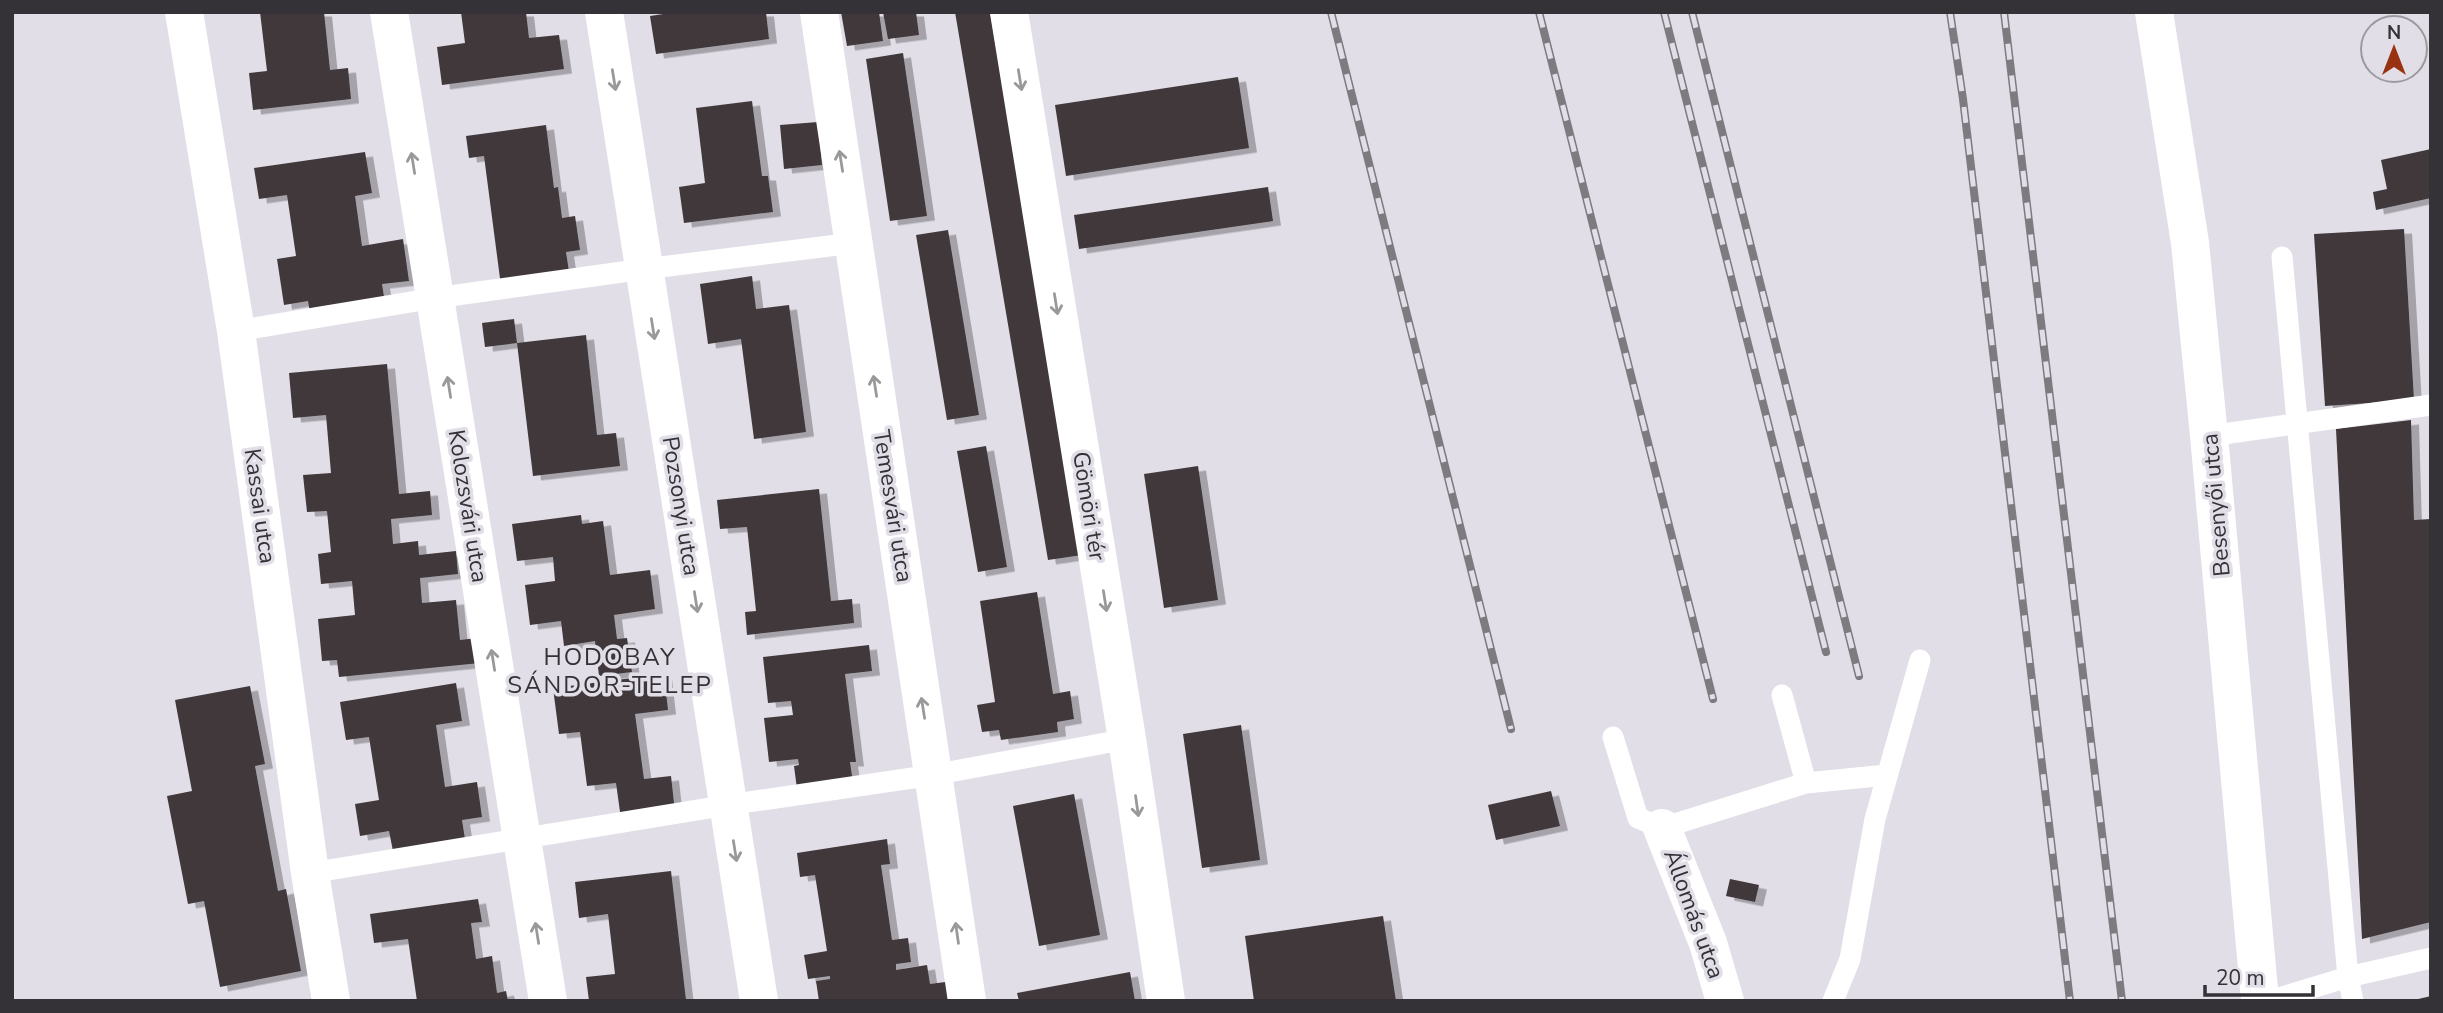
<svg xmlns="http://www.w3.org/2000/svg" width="2443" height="1013" viewBox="0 0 2443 1013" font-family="'Nunito Sans',sans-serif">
<defs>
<filter id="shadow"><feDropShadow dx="8" dy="4.5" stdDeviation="0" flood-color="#0004"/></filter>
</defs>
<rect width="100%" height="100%" fill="#e1dee7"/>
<!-- building -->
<path fill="#40383b" filter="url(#shadow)" d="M 260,12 L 324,12 L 330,70 L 348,68 L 351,99 L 253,110 L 249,73 L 267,71 Z
M 461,12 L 526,12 L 529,38 L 559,35 L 564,69 L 442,85 L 437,47 L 465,43 Z
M 676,12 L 766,12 L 769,39 L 656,54 L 650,16 Z
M 841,12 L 879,12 L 883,41 L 847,46 Z
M 883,12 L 916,12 L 919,35 L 888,39 Z
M 955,12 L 990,12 L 1082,555 L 1048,560 Z
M 903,53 L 927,216 L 890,221 L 866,59 Z
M 1238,77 L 1249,148 L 1066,176 L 1055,105 Z
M 752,101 L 762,176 L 768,176 L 773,212 L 684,223 L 679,187 L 705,183 L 696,108 Z
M 818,122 L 822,165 L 784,169 L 780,125 Z
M 546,125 L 554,188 L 558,187 L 562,218 L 575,216 L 580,250 L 566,252 L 570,278 L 501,286 L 484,156 L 469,158 L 466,136 Z
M 2431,149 L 2431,198 L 2376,210 L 2373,192 L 2387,189 L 2381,160 Z
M 365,152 L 372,193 L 355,196 L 362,246 L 403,239 L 409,281 L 382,284 L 385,303 L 310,313 L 308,301 L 284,305 L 277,259 L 296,256 L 287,195 L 259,199 L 254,168 Z
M 1268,187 L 1273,221 L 1079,249 L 1074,215 Z
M 2404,229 L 2414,400 L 2325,406 L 2314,234 Z
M 948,230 L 979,415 L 947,420 L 916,235 Z
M 752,276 L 756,309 L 789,305 L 806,432 L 754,439 L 741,339 L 708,344 L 700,284 Z
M 514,319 L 517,343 L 485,347 L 482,323 Z
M 586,335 L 597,435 L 616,433 L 620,466 L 533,476 L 517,343 Z
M 387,364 L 399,494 L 430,491 L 432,515 L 391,519 L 393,544 L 418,541 L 419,555 L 456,551 L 458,574 L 420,578 L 422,603 L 456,600 L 460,640 L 477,638 L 480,663 L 339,677 L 337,660 L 322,661 L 318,619 L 355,615 L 352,581 L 321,584 L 318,554 L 331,552 L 327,511 L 307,512 L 303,475 L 331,473 L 326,415 L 293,418 L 289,373 Z
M 2411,420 L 2414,520 L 2431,519 L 2431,922 L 2362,939 L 2336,429 Z
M 986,446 L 1007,567 L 978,572 L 957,451 Z
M 1198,466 L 1218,600 L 1164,608 L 1144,474 Z
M 819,489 L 831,601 L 852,599 L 854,623 L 747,635 L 745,612 L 756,611 L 747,527 L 720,529 L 717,500 Z
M 581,515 L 582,524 L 603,521 L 610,575 L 650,570 L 655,609 L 614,615 L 617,639 L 627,638 L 632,672 L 599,676 L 595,641 L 564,646 L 561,621 L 530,625 L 525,585 L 555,581 L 553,557 L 517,561 L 512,524 Z
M 1037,592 L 1053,694 L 1070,691 L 1074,719 L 1057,722 L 1058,732 L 1001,740 L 999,730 L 982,732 L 977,705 L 995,702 L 980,601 Z
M 869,645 L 872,671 L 845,674 L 856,762 L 850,762 L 853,783 L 797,789 L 794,766 L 799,765 L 798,759 L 769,762 L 764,718 L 793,715 L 791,701 L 768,703 L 763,657 Z
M 664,674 L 668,710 L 635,714 L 644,779 L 671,776 L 675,812 L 621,819 L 616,783 L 587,786 L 580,732 L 559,734 L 553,688 Z
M 456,683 L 462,721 L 436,725 L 445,787 L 477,782 L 482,817 L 462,820 L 465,839 L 393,851 L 389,831 L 360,836 L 355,804 L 379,800 L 369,737 L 346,740 L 340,702 Z
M 250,686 L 265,764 L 255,766 L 278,891 L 286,889 L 301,971 L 220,987 L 204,901 L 188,904 L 167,796 L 192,791 L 175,700 Z
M 1241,725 L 1260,860 L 1202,868 L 1183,734 Z
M 1551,791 L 1560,826 L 1496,840 L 1488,805 Z
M 1074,794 L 1100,935 L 1039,946 L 1013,806 Z
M 887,839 L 890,864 L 881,865 L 892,940 L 908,938 L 911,962 L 896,964 L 896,970 L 927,965 L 930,984 L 953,981 L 956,999 L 942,1001 L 819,1001 L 816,981 L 830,979 L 830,976 L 808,979 L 804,955 L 827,951 L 815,875 L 800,877 L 797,853 Z
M 671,871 L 686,1000 L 589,1001 L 586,977 L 615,974 L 608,914 L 579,918 L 575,882 Z
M 1730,879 L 1759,885 L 1755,902 L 1726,896 Z
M 478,899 L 482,922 L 471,923 L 476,959 L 492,956 L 497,993 L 506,991 L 508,1001 L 417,1001 L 408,939 L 374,943 L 370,914 Z
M 1383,916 L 1396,1001 L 1254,1001 L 1245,936 Z
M 1130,972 L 1135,1001 L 1019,1001 L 1017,993 Z
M 2431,996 L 2431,1001 L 2414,1001 L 2414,1000 Z"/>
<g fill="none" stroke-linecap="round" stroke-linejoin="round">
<!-- lane -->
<path stroke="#fff" stroke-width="21" d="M 2282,257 L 2348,977 L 2353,1001
M 236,331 L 435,298 L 644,269 L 854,243
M 2209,436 L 2431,405
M 1782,695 L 1806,783
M 1613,737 L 1638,818 L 1662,828 L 1806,783 L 1887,775
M 310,873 L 728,805 L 933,775 L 1127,739
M 1833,1001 L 1850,959 L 1875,819 L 1920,660
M 2269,1001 L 2348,977 L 2431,958"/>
<!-- street -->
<path stroke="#fff" stroke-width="38" d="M 184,12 L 236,331 L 310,873 L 331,1001
M 389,12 L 548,1001
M 604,12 L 759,1001
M 819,12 L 967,1001
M 1009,12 L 1127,739 L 1166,1001
M 2154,12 L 2190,243 L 2209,436 L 2260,1001
M 1662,828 L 1708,943 L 1725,1001"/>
<!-- rail casing -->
<g stroke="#7d7a80" stroke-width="8">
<path id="rail" d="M 1331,12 L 1511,729
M 1539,12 L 1713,699
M 1664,12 L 1826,652
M 1692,12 L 1859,676
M 1950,12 L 1963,99 L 2070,1001
M 2004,12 L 2122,1001"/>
</g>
<!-- rail -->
<use href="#rail" stroke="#e1dee7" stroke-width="5" stroke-dasharray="16" stroke-linecap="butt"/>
</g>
<!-- one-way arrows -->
<defs><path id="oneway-shaft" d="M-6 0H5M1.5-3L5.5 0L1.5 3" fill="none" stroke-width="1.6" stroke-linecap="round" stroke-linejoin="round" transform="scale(1.75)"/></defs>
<g stroke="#9a989a">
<use href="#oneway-shaft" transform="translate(614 80) rotate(81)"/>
<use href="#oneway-shaft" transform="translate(1020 80) rotate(81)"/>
<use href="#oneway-shaft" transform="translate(841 161) rotate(-99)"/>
<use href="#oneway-shaft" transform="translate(413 163) rotate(-99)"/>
<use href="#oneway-shaft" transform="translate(1056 304) rotate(81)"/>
<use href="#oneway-shaft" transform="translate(653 329) rotate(81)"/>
<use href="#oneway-shaft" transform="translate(875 386) rotate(-99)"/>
<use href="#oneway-shaft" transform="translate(449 387) rotate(-99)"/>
<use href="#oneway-shaft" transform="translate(1105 601) rotate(81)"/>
<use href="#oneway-shaft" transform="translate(696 602) rotate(81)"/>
<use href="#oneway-shaft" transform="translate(493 660) rotate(-99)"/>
<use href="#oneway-shaft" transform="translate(923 708) rotate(-99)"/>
<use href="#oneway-shaft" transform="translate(1137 806) rotate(82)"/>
<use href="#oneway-shaft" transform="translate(735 851) rotate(81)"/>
<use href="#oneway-shaft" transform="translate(537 933) rotate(-99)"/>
<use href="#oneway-shaft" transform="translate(957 933) rotate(-98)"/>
</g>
<g text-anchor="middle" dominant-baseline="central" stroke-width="7" stroke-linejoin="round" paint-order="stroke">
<!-- street labels -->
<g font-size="23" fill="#343236" stroke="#e1dee7">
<text transform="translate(2216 505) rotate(-95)">Besenyői utca</text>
<text transform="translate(260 506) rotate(82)">Kassai utca</text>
<text transform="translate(468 506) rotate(81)">Kolozsvári utca</text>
<text transform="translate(681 506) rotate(81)">Pozsonyi utca</text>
<text transform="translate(893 506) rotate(81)">Temesvári utca</text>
<text transform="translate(1089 506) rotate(81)">Gömöri tér</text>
<text transform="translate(1694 914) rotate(70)">Állomás utca</text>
</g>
<!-- neighbourhood labels -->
<g font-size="24" letter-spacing="2" fill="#343236" stroke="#e1dee7">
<text x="610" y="657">HODOBAY<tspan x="610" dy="28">SÁNDOR-TELEP</tspan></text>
</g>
</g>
<!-- border -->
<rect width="2443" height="1013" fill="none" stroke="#343236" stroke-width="28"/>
<!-- north arrow -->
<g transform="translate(2394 49)"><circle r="33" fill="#e1dee7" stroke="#9c99a0" stroke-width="2"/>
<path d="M0-5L12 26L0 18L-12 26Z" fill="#993210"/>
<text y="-10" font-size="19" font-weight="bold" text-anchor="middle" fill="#343236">N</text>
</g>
<!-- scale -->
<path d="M2205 985v10h108v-10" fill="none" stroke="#343236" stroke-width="3.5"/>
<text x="2216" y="985" font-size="21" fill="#343236" stroke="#e1dee7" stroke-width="5" paint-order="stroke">20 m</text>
</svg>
